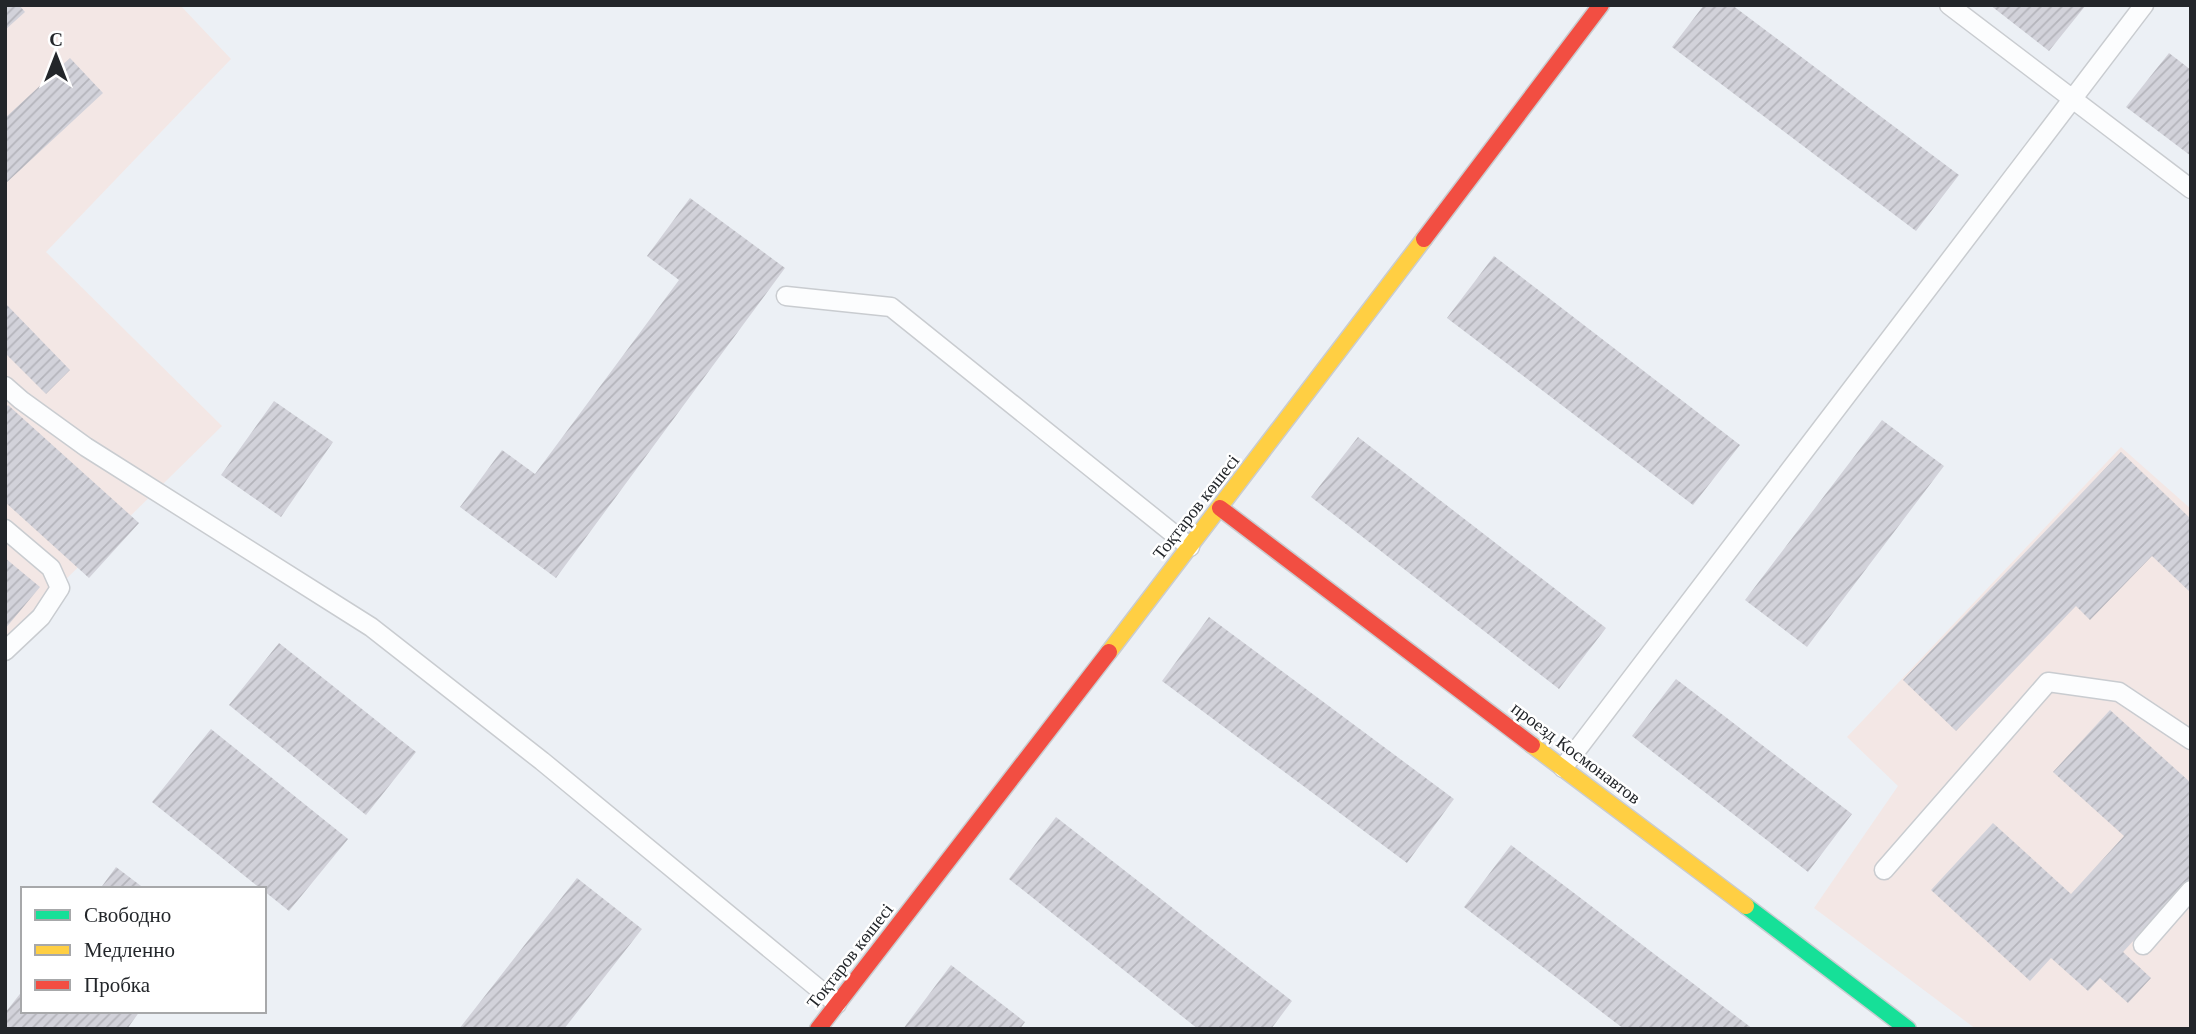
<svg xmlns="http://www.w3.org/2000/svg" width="2196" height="1034" viewBox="0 0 2196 1034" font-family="Georgia,serif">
<defs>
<pattern id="building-hatch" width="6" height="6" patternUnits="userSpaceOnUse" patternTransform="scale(1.75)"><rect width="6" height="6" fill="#d2d2da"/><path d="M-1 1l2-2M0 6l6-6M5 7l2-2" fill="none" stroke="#b4b4bb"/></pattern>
</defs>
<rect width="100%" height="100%" fill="#ecf0f5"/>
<!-- industrial -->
<path fill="#f3e7e5" d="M 5,5 L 180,5 L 231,59 L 46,252 L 222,426 L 5,639 Z
M 2121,447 L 2191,509 L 2191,1029 L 1976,1029 L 1814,908 L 1898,786 L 1847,737 Z"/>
<!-- building -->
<path fill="url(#building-hatch)" d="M 5,5 L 19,5 L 25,12 L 5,30 Z
M 1704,5 L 1732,5 L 1959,175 L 1916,231 L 1672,47 Z
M 1990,5 L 2086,5 L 2049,51 Z
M 2169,53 L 2191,70 L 2191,156 L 2126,107 Z
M 70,58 L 103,93 L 5,184 L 5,118 Z
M 690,198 L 785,268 L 556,578 L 460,507 L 502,450 L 535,474 L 679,280 L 647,256 Z
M 1494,256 L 1740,445 L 1693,505 L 1447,318 Z
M 5,303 L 70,370 L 46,394 L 5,353 Z
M 274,401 L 333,442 L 281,517 L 221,475 Z
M 8,405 L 139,523 L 89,578 L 5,502 L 5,408 Z
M 1882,420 L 1944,466 L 1807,647 L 1745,600 Z
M 1358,437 L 1606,628 L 1559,689 L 1311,497 Z
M 2121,452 L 2191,519 L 2191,593 L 2152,556 L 2090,620 L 2076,606 L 1956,731 L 1903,680 Z
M 5,558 L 40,587 L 5,629 Z
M 1209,617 L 1454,799 L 1407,863 L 1162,681 Z
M 279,643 L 416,752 L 366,815 L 229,705 Z
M 1676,679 L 1852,814 L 1808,872 L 1632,736 Z
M 2110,710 L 2191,783 L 2191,878 L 2123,952 L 2151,978 L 2128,1003 L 2100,978 L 2088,991 L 2051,958 L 2030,981 L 1931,890 L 1993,823 L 2071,894 L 2124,836 L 2053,772 Z
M 211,729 L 348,839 L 289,911 L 264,891 L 264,889 L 261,889 L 152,802 Z
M 1056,817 L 1292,1001 L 1271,1029 L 1198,1029 L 1009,879 Z
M 1511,845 L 1753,1029 L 1624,1029 L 1464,907 Z
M 116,867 L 145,889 L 100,889 Z
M 577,878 L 642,929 L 564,1029 L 459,1029 Z
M 951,965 L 1025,1022 L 1020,1029 L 903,1029 Z
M 23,990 L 23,1011 L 140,1011 L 127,1029 L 5,1029 L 5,1013 Z"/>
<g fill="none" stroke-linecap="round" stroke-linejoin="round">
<!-- lane casing -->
<g stroke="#c9ccd0" stroke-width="21">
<path id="lane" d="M 1949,5 L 2191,189
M 786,296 L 891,307 L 1190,547
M 5,386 L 21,400 L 86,447 L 371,627 L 542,761 L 837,1004
M 5,529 L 51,568 L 60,588 L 41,617 L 5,651
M 1563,768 L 2144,5
M 1884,870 L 2048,682 L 2119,692 L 2191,740
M 2143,945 L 2191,890"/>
</g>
<!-- fast casing -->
<g stroke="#c9ccd0" stroke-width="19">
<path id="fast" d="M 1746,906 L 1908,1029"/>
</g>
<!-- slow casing -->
<g stroke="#c9ccd0" stroke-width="19">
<path id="slow" d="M 1109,652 L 1424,239
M 1532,745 L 1746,906"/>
</g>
<!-- jam casing -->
<g stroke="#c9ccd0" stroke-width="19">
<path id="jam" d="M 1424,239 L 1601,5
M 1220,508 L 1532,745
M 818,1029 L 1109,652"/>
</g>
<!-- lane -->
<use href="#lane" stroke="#fcfdfe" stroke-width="18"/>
<!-- fast -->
<use href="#fast" stroke="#16e098" stroke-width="16"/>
<!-- slow -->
<use href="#slow" stroke="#ffcf43" stroke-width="16"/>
<!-- jam -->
<use href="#jam" stroke="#f24e42" stroke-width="16"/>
</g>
<g text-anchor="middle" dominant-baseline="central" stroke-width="5" stroke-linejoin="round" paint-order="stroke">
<!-- street labels -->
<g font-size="18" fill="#23262a" stroke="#fff">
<text transform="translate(1196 507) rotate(-52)">Тоқтаров көшесі</text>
<text transform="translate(1576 753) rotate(37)">проезд Космонавтов</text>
<text transform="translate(850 956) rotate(-52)">Тоқтаров көшесі</text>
</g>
</g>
<!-- border -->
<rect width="2196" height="1034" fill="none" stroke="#23262a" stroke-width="14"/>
<!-- legend -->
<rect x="21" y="887" width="245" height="126" fill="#ffffff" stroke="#a7a8aa" stroke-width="2"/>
<rect x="35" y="910" width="35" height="10" fill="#16e098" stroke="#a7a8aa" stroke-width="2"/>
<text x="84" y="922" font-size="21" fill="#23262a">Свободно</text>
<rect x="35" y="945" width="35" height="10" fill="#ffcf43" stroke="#a7a8aa" stroke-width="2"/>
<text x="84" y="957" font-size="21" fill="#23262a">Медленно</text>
<rect x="35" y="980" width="35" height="10" fill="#f24e42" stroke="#a7a8aa" stroke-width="2"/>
<text x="84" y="992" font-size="21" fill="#23262a">Пробка</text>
<!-- north arrow -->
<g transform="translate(56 56)" stroke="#ffffff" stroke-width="5" paint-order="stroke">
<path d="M0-5L12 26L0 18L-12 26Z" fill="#23262a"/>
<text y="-10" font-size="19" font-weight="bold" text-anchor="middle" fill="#23262a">С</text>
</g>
</svg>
